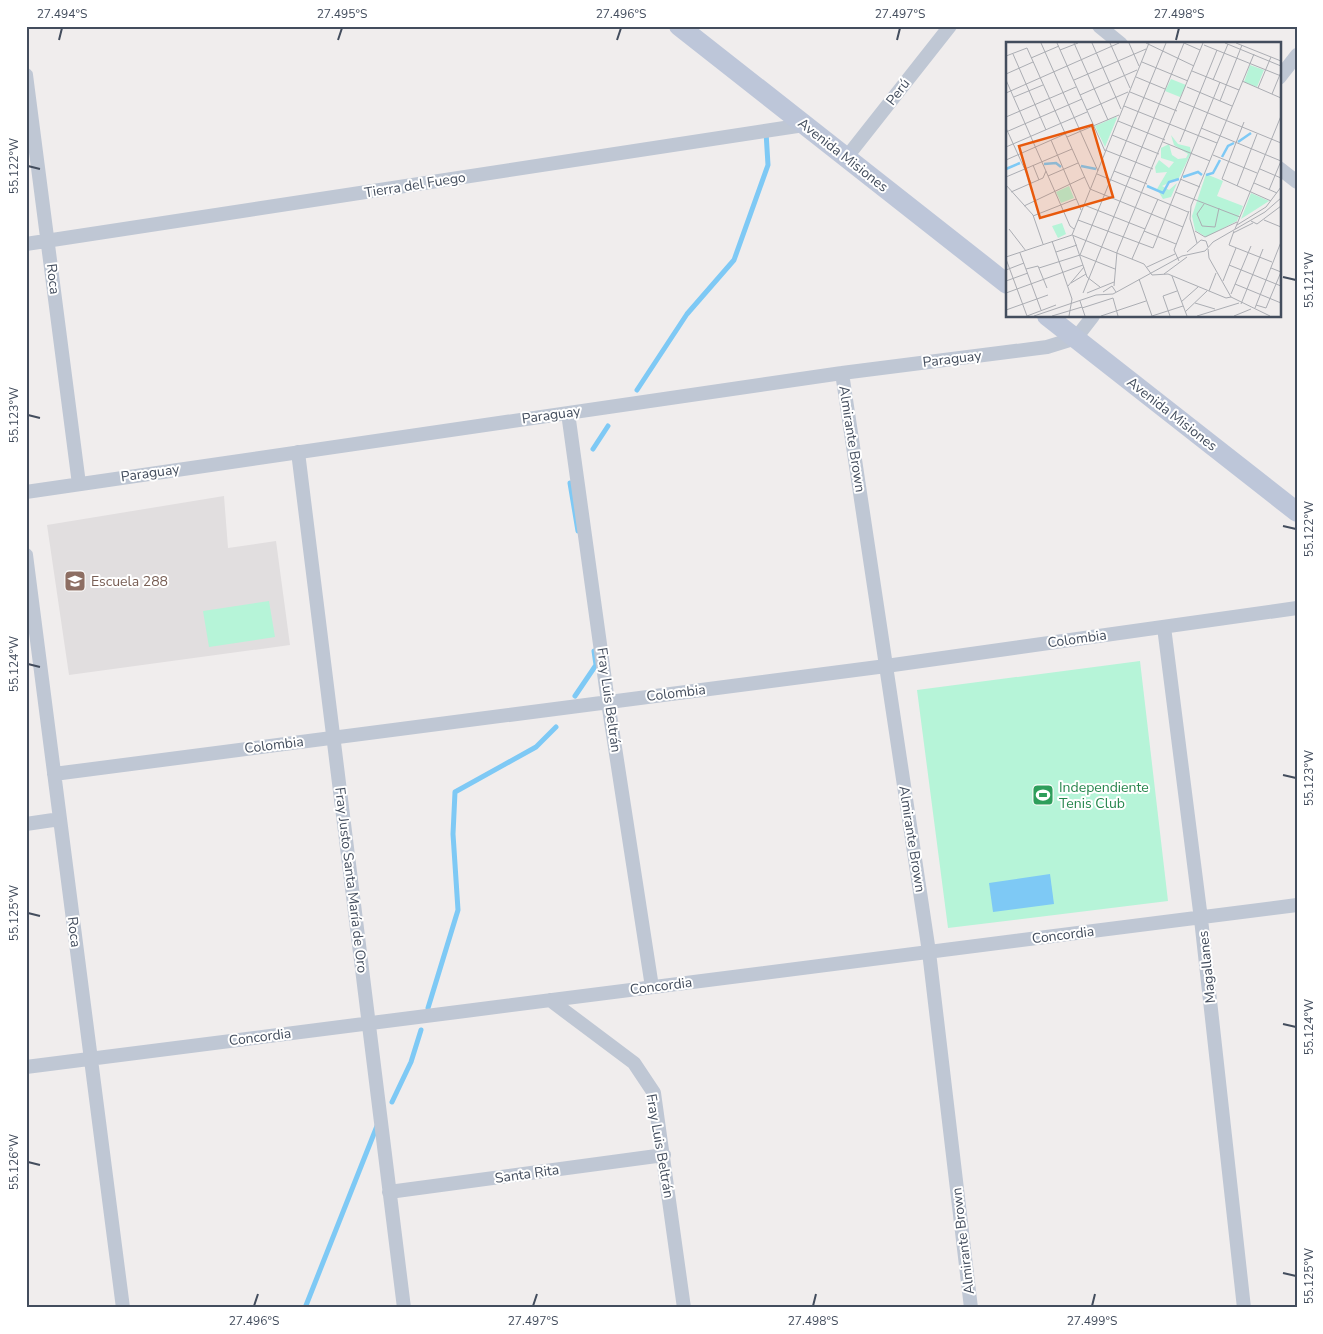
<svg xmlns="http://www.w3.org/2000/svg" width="1323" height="1334" viewBox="0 0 1323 1334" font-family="'Nunito Sans',sans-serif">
<rect width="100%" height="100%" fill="#f0eded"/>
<!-- education -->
<path fill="#e1dedf" d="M 224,496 L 228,548 L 276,541 L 290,645 L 69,675 L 47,525 Z"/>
<!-- green -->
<path fill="#b6f4d8" d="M 269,601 L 275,637 L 209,647 L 203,611 Z
M 1140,661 L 1168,901 L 948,928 L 917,690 Z"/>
<!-- water -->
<path fill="#7ec9f5" d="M 1050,874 L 1054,904 L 993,912 L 989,883 Z"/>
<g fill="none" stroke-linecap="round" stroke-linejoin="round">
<!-- stream -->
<path stroke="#7ec9f5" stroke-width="5" d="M 637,390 L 687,314 L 734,260 L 768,165 L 766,132
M 593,449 L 608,426
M 570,483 L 578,531
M 575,696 L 596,665 L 594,651
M 428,1008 L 458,910 L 453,834 L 455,792 L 536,747 L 556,727
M 392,1102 L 411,1062 L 421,1030
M 305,1308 L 377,1126"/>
<!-- minor -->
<path stroke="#bfc7d4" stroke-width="14" d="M 1099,26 L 1121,44
M 26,75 L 79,484
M 1279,78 L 1297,55
M 846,158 L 950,26
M 1279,168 L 1297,182
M 26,244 L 804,125
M 842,373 L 929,952 L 971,1308
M 568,413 L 608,702 L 652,987
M 298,452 L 404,1308
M 26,492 L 842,373 L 1047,347 L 1076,338 L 1093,316
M 26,555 L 123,1308
M 1164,627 L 1201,919 L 1244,1308
M 54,774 L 886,666 L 1297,608
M 26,824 L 60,819
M 550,1000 L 634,1063 L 654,1093 L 684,1308
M 26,1067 L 1297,905
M 389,1192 L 664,1155"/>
<!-- secondary -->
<path stroke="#bdc6d9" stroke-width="20" d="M 679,26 L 1007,284
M 1047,316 L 1297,512"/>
</g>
<!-- ticks -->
<path fill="none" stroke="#434d5d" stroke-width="2" d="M 59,40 L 62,28M 338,40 L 342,28M 617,40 L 621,28M 897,40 L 900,28M 1176,40 L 1179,28M 28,166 L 40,169M 1283,277 L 1296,280M 28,415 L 40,418M 1283,526 L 1296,529M 28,664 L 40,667M 1283,775 L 1296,778M 28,913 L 40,916M 1283,1024 L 1296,1027M 28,1162 L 40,1165M 1283,1273 L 1296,1276M 254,1306 L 258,1294M 533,1306 L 537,1294M 813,1306 L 816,1294M 1092,1306 L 1095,1294"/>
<!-- icons -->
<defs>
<g id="school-square" transform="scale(1.125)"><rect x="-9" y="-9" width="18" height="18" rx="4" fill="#8d6e63" stroke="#fff"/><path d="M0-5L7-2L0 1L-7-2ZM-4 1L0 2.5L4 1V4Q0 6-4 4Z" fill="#fff"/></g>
<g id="stadium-square" transform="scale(1.125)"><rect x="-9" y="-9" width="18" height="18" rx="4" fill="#2e9e5b" stroke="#fff"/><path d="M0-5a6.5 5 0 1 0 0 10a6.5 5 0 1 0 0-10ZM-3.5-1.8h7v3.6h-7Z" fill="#fff"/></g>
</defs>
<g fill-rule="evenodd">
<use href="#school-square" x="75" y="581"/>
<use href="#stadium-square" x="1043" y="795"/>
</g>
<g text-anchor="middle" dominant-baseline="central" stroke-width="4" stroke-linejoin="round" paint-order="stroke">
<!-- street labels -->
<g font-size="14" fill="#434d5d" stroke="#fff">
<text transform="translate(898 92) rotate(-52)">Perú</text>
<text transform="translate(843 155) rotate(38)">Avenida Misiones</text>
<text transform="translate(415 185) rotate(-9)">Tierra del Fuego</text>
<text transform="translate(53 279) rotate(83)">Roca</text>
<text transform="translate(952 359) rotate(-7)">Paraguay</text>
<text transform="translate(1172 414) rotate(38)">Avenida Misiones</text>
<text transform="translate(551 415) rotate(-8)">Paraguay</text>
<text transform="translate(852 439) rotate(81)">Almirante Brown</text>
<text transform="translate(150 473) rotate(-8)">Paraguay</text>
<text transform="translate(1077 639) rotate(-8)">Colombia</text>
<text transform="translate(676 693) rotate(-7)">Colombia</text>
<text transform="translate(609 700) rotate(82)">Fray Luis Beltrán</text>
<text transform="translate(274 745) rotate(-7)">Colombia</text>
<text transform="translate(912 839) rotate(81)">Almirante Brown</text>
<text transform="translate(351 880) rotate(83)">Fray Justo Santa María de Oro</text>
<text transform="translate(74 932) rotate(83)">Roca</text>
<text transform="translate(1063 935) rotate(-7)">Concordia</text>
<text transform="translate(1207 967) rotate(-96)">Magallanes</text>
<text transform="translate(661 986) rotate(-7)">Concordia</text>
<text transform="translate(260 1037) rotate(-7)">Concordia</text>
<text transform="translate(660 1146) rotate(80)">Fray Luis Beltrán</text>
<text transform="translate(527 1174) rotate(-8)">Santa Rita</text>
<text transform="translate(963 1241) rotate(-97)">Almirante Brown</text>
</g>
<!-- education labels -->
<g font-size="14" fill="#785e54" stroke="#fff" text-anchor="start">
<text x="91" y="581">Escuela 288</text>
</g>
<!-- leisure labels -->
<g font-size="14" fill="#27864d" stroke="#fff" text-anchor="start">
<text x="1059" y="787">Independiente<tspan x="1059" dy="16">Tenis Club</tspan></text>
</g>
</g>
<!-- overview -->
<g transform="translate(1006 42)">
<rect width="275" height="275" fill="#f0eded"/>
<path d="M 244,23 L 258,28 L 251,45 L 238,40 ZM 165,37 L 180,43 L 174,55 L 159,49 ZM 110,75 L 111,76 L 99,105 L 89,84 ZM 165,93 L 172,102 L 184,105 L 185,111 L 173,136 L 156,144 L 163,148 L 171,141 L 165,155 L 157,157 L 151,147 L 161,130 L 150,131 L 149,125 L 153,118 L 163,126 L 168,120 L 155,116 L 155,106 L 163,102 L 166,113 L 172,117 L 180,116 L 182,112 L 168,103 ZM 200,132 L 217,139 L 211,154 L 237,164 L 231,179 L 200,195 L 189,188 L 186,174 ZM 63,144 L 68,156 L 55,161 L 50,150 ZM 245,151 L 263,159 L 235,177 ZM 56,181 L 60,192 L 52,196 L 46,184 Z" fill="#b6f4d8"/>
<path fill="none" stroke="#7ec9f5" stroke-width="2.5" d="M 232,100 L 245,91M 216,115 L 222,104 L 228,101M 38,122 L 50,121 L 55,125M 75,124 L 90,127M 0,127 L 14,121M 200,133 L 207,131 L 214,118M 177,135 L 192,130 L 196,133M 141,144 L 157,151 L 163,140 L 173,137"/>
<path fill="none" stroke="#abadb3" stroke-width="1" d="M 35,1 L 92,129M 51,1 L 99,109M 68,1 L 102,78M 86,1 L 115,67M 104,1 L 124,46M 123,1 L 133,24M 140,1 L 188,24M 178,1 L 194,8M 219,1 L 275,24M 230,1 L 275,19M 198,3 L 275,34M 54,8 L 72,1M 7,12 L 40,88M 0,14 L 21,6 L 84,147 L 177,185M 25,16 L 53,4M 136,20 L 182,39M 186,29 L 233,48M 0,32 L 27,20M 130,35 L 159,47M 0,38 L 64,184 L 68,187M 68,38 L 140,7M 207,38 L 222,2M 236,39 L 275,56M 181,45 L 226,64M 252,46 L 265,15M 124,50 L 171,69M 0,51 L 113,1M 266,52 L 275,30M 74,53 L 131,28M 8,55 L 37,43M 173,59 L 275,101M 214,59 L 236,3M 118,64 L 211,101M 81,68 L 122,50M 0,75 L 70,45M 112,79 L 159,98M 238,80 L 216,137 L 265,159M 0,86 L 25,141M 195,86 L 275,119M 0,90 L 76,57M 106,93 L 153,112M 61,95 L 113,73M 45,98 L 75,168M 157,100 L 204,119M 174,100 L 211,8M 0,105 L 81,70M 99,108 L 147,127M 207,113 L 251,131M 0,118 L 59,92M 27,123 L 33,138M 254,127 L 275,136M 108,129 L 141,142M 91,132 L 182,170M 42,134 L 72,121M 0,135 L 66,107M 174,137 L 194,145M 248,141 L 271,151M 0,143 L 27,173 L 37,202M 231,144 L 251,92M 263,148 L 275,119M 5,150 L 37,136 L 40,129M 169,150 L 234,175M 198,162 L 191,172 L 196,184 L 209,185 L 213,166M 78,163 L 139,187M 18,164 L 79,135M 27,174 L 70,157M 72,178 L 147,206 L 214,40M 258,178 L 275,185M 245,179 L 251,182 L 275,164M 231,183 L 260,165 L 275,145M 3,187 L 20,209M 229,187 L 275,74M 138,189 L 170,202M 189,189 L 199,195 L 231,180M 228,189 L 223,203 L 266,220M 227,191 L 247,181M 66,193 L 143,1M 67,194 L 81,235 L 94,245M 46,199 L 66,257M 191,201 L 184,177 L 185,164 L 248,12M 202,207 L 203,216 L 225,255 L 264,274M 50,210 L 71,203M 181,210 L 195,198 L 200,199 L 202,205M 14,211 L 35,268M 74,213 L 160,1M 74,213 L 109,227M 0,215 L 66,193 L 138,222 L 146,233 L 162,232 L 220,256 L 225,255M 0,217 L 21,274M 126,217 L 152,157M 173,219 L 168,208 L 183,169M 223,223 L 275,244M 141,225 L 169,212M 33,226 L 74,213M 20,227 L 32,224 L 41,246M 0,228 L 18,221M 158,232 L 181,215M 166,234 L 181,274M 133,237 L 146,274 L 177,264M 0,239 L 22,231M 217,239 L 230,206M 65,241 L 80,232M 229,242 L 275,261M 62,244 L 78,225M 108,244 L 111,210 L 197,1M 203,249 L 210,231M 97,250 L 106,244 L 110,250M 0,251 L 77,223M 77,251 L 178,1M 81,251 L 108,240M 225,252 L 245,204M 107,256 L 112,274M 74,259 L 79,274M 175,260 L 192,245M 189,261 L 209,267M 235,262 L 257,207M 250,263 L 260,266 L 275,230 L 265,226M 76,266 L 107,256M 249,266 L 275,200M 0,268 L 42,253M 179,270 L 201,249M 21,274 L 50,263M 28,274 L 90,253 L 107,252 L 176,214 L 199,209 L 207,200 L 259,170 L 275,156M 46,274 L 76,265M 63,274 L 66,257M 95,274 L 140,259M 164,274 L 157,254 L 171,249M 191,274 L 233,261M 228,274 L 245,267"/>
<path fill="#e8590c" fill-opacity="0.15" stroke="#e8590c" stroke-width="2.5" d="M 86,83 L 107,155 L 34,176 L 13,104 Z"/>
<rect width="275" height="275" fill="none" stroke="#434d5d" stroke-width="2.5"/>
</g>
<!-- border -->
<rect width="1323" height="1334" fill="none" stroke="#ffffff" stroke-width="55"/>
<rect x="28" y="28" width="1268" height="1278" fill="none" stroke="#434d5d" stroke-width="2"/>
<g font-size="12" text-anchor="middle" fill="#434d5d">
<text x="62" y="18">27.494°S</text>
<text x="342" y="18">27.495°S</text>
<text x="621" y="18">27.496°S</text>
<text x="900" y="18">27.497°S</text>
<text x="1179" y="18">27.498°S</text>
<text transform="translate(14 166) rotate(-90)" y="4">55.122°W</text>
<text transform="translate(1309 280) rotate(-90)" y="4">55.121°W</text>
<text transform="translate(14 415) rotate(-90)" y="4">55.123°W</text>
<text transform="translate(1309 529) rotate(-90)" y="4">55.122°W</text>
<text transform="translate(14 664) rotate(-90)" y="4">55.124°W</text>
<text transform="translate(1309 778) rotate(-90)" y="4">55.123°W</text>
<text transform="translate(14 913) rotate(-90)" y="4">55.125°W</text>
<text transform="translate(1309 1027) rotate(-90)" y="4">55.124°W</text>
<text transform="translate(14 1162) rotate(-90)" y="4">55.126°W</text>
<text transform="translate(1309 1276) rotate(-90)" y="4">55.125°W</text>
<text x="254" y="1325">27.496°S</text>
<text x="533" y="1325">27.497°S</text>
<text x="813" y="1325">27.498°S</text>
<text x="1092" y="1325">27.499°S</text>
</g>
</svg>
